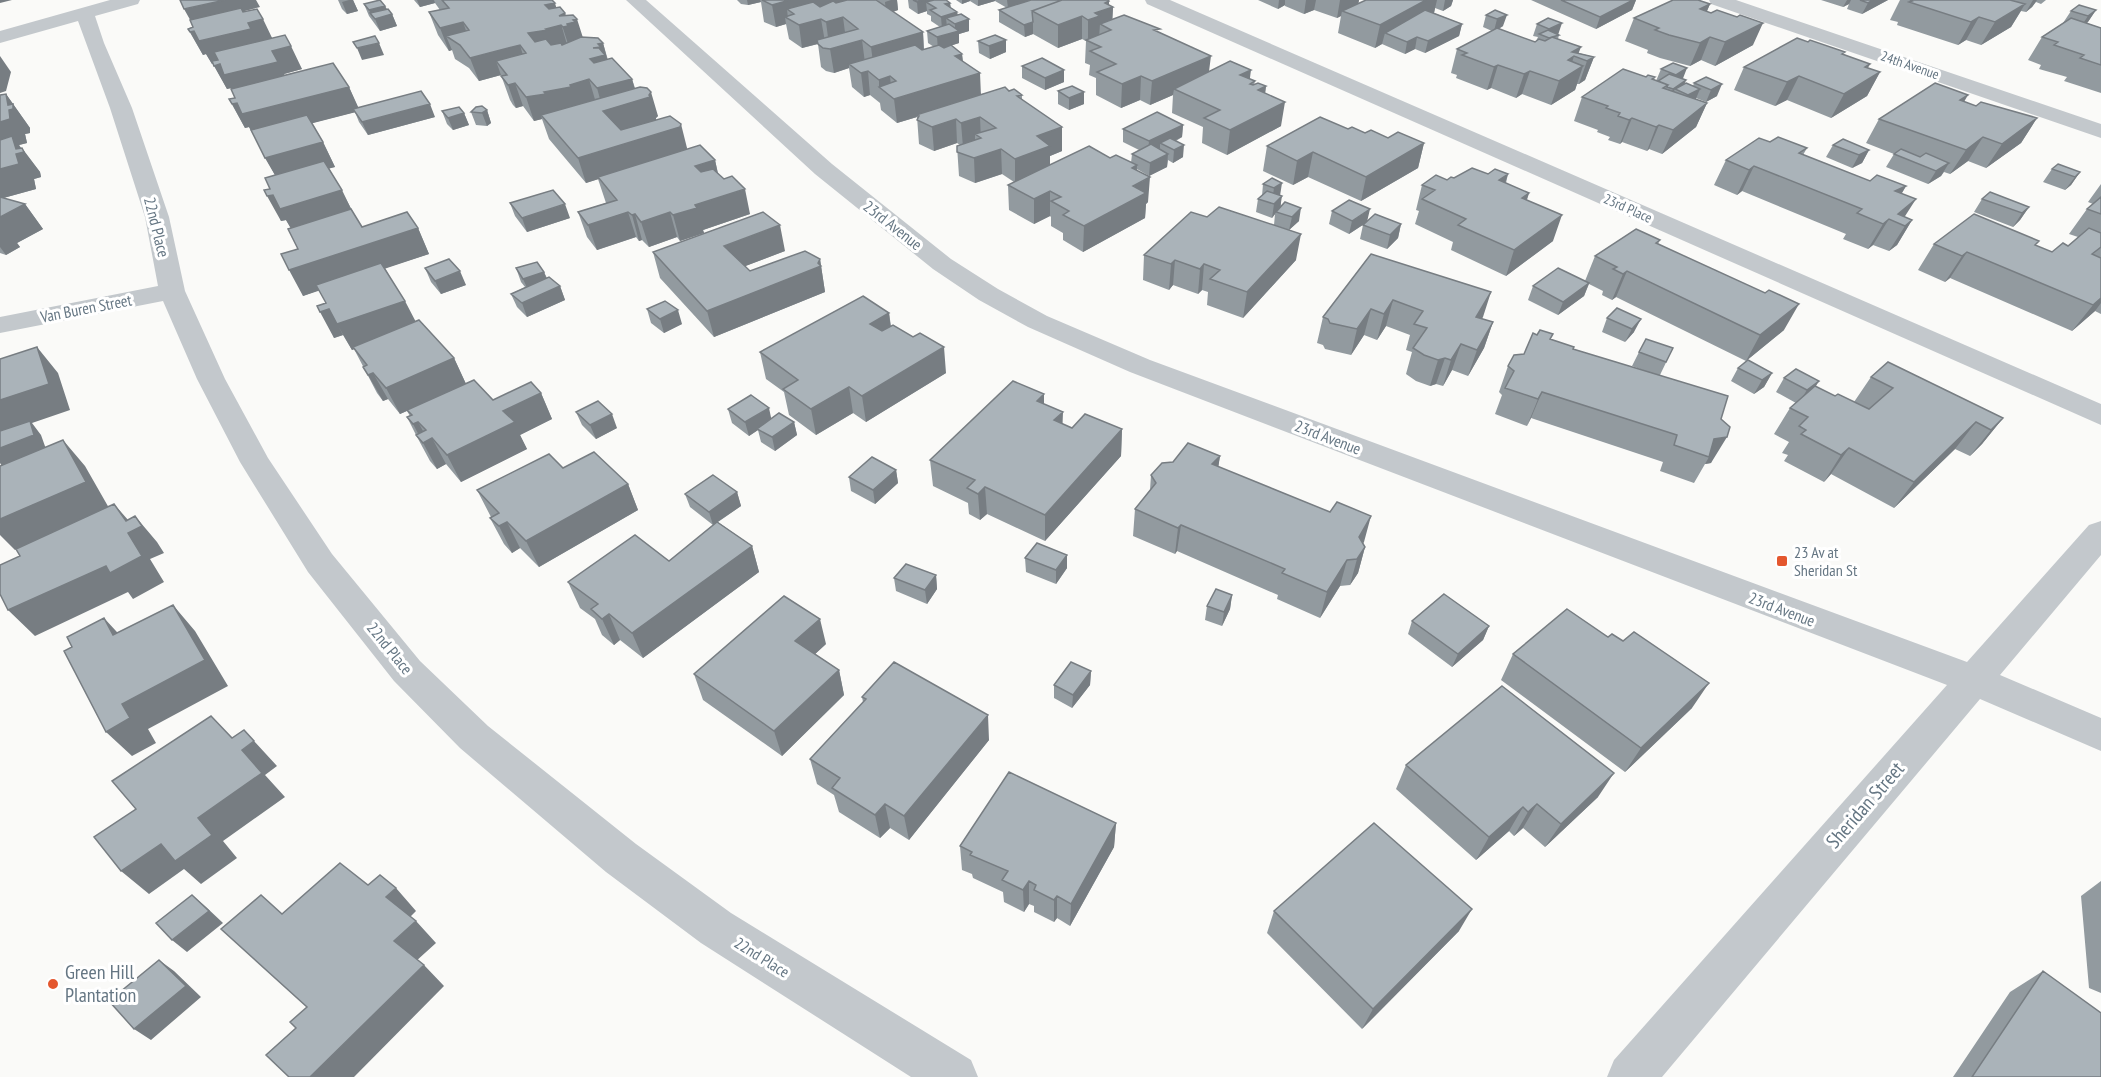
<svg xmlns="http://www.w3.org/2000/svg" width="2101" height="1077" viewBox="0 0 2101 1077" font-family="'PT Sans Narrow',sans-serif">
<rect width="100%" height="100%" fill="#fafaf8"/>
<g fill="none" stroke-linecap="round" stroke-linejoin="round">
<!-- minor -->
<path fill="#c3c8cc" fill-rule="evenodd" d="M 110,0 L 140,0 L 138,4 L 95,16 L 104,43 L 132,108 L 169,217 L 185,291 L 225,379 L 268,458 L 332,554 L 420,661 L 488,726 L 636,844 L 731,913 L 971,1060 L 978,1077 L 911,1077 L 701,943 L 606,872 L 460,748 L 394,681 L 308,572 L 240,462 L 197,379 L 163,301 L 0,333 L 0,317 L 158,286 L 145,217 L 110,108 L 78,21 L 0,43 L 0,31 Z
M 626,0 L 646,0 L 832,164 L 951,259 L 998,289 L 1047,316 L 1150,360 L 1967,662 L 2089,525 L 2101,521 L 2101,555 L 2000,675 L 2101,718 L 2101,751 L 1980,699 L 1662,1077 L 1607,1077 L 1614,1060 L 1947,685 L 1130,372 L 1028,327 L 979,300 L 933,269 L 815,174 Z
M 1145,0 L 1170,0 L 2101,404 L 2101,425 L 1147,4 Z
M 1709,0 L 1736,0 L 2101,124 L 2101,138 L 1711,4 Z"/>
</g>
<!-- wall -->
<path fill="#929a9f" d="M 338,0 L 353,0 L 358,11 L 347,14 L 342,9 Z
M 414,0 L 552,0 L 556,8 L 566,15 L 582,37 L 603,43 L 608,60 L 632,79 L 635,88 L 658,116 L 656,118 L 656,120 L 687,148 L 686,150 L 715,160 L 718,173 L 750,214 L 703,230 L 704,233 L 680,241 L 677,237 L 649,247 L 642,240 L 639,241 L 636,237 L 597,250 L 587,237 L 578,212 L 606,203 L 598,179 L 586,183 L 549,139 L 542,119 L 534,121 L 523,106 L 516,108 L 513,105 L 510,100 L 501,75 L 479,81 L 469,68 L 455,59 L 452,50 L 449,51 L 438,35 L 429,12 L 440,10 L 435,3 L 420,7 Z
M 737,0 L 875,0 L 878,1 L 877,0 L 897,0 L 898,10 L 893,12 L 923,32 L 924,50 L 934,47 L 928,43 L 927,31 L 940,27 L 931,21 L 931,16 L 927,14 L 927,11 L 918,14 L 909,8 L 908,0 L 932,0 L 950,3 L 951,8 L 957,12 L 958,15 L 969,31 L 959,34 L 959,43 L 943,48 L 962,54 L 963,61 L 981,94 L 1009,91 L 1022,95 L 1022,99 L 1062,151 L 1050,156 L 1050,165 L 1110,158 L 1131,163 L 1132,154 L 1139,150 L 1123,142 L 1123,129 L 1183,125 L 1182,137 L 1176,141 L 1183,157 L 1173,163 L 1168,160 L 1167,167 L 1149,176 L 1137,169 L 1148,202 L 1146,204 L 1145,218 L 1083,252 L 1063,240 L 1063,233 L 1051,226 L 1051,217 L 1050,216 L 1034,224 L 1009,210 L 1008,185 L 1014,182 L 1002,174 L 975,183 L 959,176 L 957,146 L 960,145 L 957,143 L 934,151 L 919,144 L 917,117 L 897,123 L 881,110 L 880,103 L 870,95 L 864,97 L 852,87 L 849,68 L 834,73 L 826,71 L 821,67 L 818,44 L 802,48 L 789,39 L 786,24 L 776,27 L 764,22 L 761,2 L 748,5 L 741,4 Z
M 956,0 L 1029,0 L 1109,5 L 1113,7 L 1112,20 L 1159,33 L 1209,71 L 1249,79 L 1255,81 L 1254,85 L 1266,86 L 1265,93 L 1281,126 L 1227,155 L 1202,143 L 1203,127 L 1172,113 L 1173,95 L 1150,105 L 1140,100 L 1121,108 L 1096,95 L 1096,78 L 1089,75 L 1090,65 L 1085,63 L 1086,41 L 1082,39 L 1058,48 L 1033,34 L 1025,37 L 999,22 L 999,10 L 1007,8 L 995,1 L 978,6 L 970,1 L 962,4 Z
M 1258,0 L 1359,0 L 1358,4 L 1366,0 L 1453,0 L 1451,6 L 1443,11 L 1435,8 L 1434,13 L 1462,24 L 1459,36 L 1425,53 L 1415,49 L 1405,54 L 1382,44 L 1375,48 L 1338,33 L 1341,16 L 1337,18 L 1314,10 L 1304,14 L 1285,6 L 1285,5 L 1278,9 Z
M 1531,0 L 1636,0 L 1632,10 L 1596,29 Z
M 1821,0 L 1888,0 L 1862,14 L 1847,9 L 1849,4 L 1843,7 Z
M 1900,0 L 2046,0 L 2041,4 L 2036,2 L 2032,7 L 2026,12 L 2021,11 L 2011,27 L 1981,45 L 1966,40 L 1958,45 L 1897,25 L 1898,22 L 1890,20 Z
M 364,4 L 385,6 L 387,9 L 392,14 L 397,26 L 380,31 L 369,16 Z
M 1710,4 L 1707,11 L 1753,45 L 1715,66 L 1701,60 L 1690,66 L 1660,58 L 1647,53 L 1648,50 L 1625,41 L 1634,18 Z
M 260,7 L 242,11 L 272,38 L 302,69 L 284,74 L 285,76 L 349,87 L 358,108 L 435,117 L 368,135 L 359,122 L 355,112 L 312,123 L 323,142 L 335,167 L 329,168 L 353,212 L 362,227 L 418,228 L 429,254 L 385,268 L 415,322 L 454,358 L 466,384 L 493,400 L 541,393 L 552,419 L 520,435 L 527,449 L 461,482 L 446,464 L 437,469 L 430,461 L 416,435 L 407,417 L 410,416 L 407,411 L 400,414 L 388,399 L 383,401 L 377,393 L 354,349 L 352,350 L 343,335 L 334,338 L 326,303 L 319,290 L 303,296 L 298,249 L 291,228 L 286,220 L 281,221 L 270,189 L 275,175 L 249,127 L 245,128 L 229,99 L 235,98 L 231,88 L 227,89 L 213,63 L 212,64 L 206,54 L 203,55 L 188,29 L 193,27 L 190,20 Z
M 1495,10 L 1503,26 L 1499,29 L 1535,42 L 1536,41 L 1538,37 L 1533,36 L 1537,24 L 1548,18 L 1558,34 L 1559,35 L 1558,39 L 1579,53 L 1594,57 L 1585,80 L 1579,84 L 1577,84 L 1575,90 L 1551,105 L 1522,94 L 1516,98 L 1491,88 L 1487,90 L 1456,78 L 1457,75 L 1451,73 L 1457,49 L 1492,31 L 1483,27 L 1486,15 Z
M 2096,10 L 2087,23 L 2101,28 L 2101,93 L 2064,81 L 2067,77 L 2039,69 L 2041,65 L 2028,60 L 2042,37 L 2063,23 L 2071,11 Z
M 1006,40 L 1006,52 L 990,59 L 979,53 L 978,41 Z
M 1844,54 L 1868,68 L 1880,72 L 1867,96 L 1831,118 L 1787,100 L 1775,106 L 1734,90 L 1744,67 Z
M 1673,63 L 1683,79 L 1686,80 L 1684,84 L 1693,86 L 1694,83 L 1706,77 L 1717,96 L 1706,102 L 1696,98 L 1696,100 L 1707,103 L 1696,127 L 1662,154 L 1649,149 L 1647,151 L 1622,142 L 1620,144 L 1608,140 L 1610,137 L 1597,132 L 1598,130 L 1574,121 L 1582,97 L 1646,77 L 1655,77 L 1654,80 L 1656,81 L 1661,69 Z
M 1022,66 L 1064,70 L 1064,82 L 1045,90 L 1022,78 Z
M 1058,91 L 1084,92 L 1084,104 L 1069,110 L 1058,104 Z
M 6,94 L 30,128 L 30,133 L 25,134 L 27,143 L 19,145 L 40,172 L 41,177 L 34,179 L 36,189 L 3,198 L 25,204 L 43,229 L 17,243 L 20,247 L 6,255 L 0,253 L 0,95 Z
M 1964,102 L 1976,106 L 2037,118 L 2021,143 L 1986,168 L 1968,161 L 1950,174 L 1944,172 L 1941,176 L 1928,184 L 1886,167 L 1894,154 L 1866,143 L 1879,119 Z
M 487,110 L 491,123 L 487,126 L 476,125 L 471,112 Z
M 442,111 L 464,113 L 469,125 L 453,130 L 447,124 Z
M 1348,129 L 1388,138 L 1424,143 L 1418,168 L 1361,201 L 1308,177 L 1293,185 L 1263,171 L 1267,146 Z
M 1770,142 L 1807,148 L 1803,155 L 1870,181 L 1906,186 L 1902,193 L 1905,217 L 1912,220 L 1897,245 L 1889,251 L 1873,245 L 1868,249 L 1843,239 L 1846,234 L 1742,191 L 1737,195 L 1714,185 L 1726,160 Z
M 1833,145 L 1869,150 L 1862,163 L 1852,168 L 1826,157 Z
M 2052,169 L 2080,172 L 2071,185 L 2065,190 L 2043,182 Z
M 1488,174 L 1508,174 L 1506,183 L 1529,193 L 1527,200 L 1553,241 L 1506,276 L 1451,250 L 1453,242 L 1415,224 L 1419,211 L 1416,210 L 1422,185 L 1454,178 Z
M 1272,178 L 1280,195 L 1281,207 L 1299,221 L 1289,230 L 1274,225 L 1275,214 L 1272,218 L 1256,212 L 1258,199 L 1262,196 L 1263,184 Z
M 2101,184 L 2101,314 L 2095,311 L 2072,331 L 1950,278 L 1945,282 L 1918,270 L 1934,244 L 2036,246 L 2052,252 L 2068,246 L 2078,237 L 2069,234 L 2087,209 L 2093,204 L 2088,202 Z
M 1982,199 L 2029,207 L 2020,220 L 2013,227 L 1974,212 Z
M 510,203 L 570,218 L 527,232 L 515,216 Z
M 1332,211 L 1367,222 L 1401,224 L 1398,238 L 1387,249 L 1360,239 L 1363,225 L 1366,223 L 1349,234 L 1329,224 Z
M 1660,240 L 1658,244 L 1784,330 L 1746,361 L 1616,297 L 1612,300 L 1602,295 L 1603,291 L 1589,284 L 1584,296 L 1558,315 L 1528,300 L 1533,286 L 1585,281 L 1595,256 Z
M 785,251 L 745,266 L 750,271 L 820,259 L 825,292 L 714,337 L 660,278 L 653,252 Z
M 1371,254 L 1482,319 L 1493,322 L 1484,348 L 1468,376 L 1452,370 L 1443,386 L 1436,384 L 1430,386 L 1416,381 L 1406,374 L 1412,352 L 1406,350 L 1410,335 L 1386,326 L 1377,340 L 1364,335 L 1351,355 L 1325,349 L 1323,345 L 1317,343 L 1323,317 Z
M 1144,255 L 1296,260 L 1243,318 L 1207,305 L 1208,292 L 1202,290 L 1198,294 L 1173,285 L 1169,290 L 1143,280 Z
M 425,268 L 466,285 L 441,294 L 431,282 Z
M 516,268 L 544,272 L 547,278 L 560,286 L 565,300 L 527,317 L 517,307 L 511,294 L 525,287 L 521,282 Z
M 1617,308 L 1634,332 L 1625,342 L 1602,332 L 1607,318 Z
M 647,309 L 682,324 L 664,333 L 651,323 Z
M 889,313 L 891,326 L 946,373 L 866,422 L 853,413 L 816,435 L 789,415 L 784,392 L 766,379 L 760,352 Z
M 1537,335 L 1573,349 L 1648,372 L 1632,366 L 1639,352 L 1673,348 L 1660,375 L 1721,419 L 1711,463 L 1705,464 L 1694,483 L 1660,471 L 1663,462 L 1531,418 L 1527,426 L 1495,414 L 1502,395 L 1499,392 L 1508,366 L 1524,354 Z
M 1738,368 L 1772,373 L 1764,387 L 1754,394 L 1731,381 Z
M 1871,377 L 2003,418 L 1982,444 L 1970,456 L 1955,449 L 1894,508 L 1831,474 L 1824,482 L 1784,461 L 1788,455 L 1782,453 L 1789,442 L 1774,434 L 1790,408 L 1796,403 L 1776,392 L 1784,378 L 1819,381 L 1815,386 L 1835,396 L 1854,402 Z
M 1044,404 L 1063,424 L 1072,428 L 1122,429 L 1121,456 L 1045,541 L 987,514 L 980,520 L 969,514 L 968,503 L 933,486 L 930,460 Z
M 728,409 L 772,419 L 794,422 L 797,435 L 775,451 L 761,442 L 758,430 L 749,436 L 732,423 Z
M 576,412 L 617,428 L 596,439 L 582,425 Z
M 1220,456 L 1218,467 L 1363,543 L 1365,547 L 1358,573 L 1350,585 L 1340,586 L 1320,618 L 1277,599 L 1278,595 L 1177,551 L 1175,554 L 1133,536 L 1135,509 L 1150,490 L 1151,475 Z
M 563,468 L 628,484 L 638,510 L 539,567 L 520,548 L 512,553 L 504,544 L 490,518 L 491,517 L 477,490 Z
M 896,470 L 898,483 L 875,504 L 851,491 L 849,477 Z
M 737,492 L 741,506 L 718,522 L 752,546 L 759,572 L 643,658 L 620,640 L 614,645 L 602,635 L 595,619 L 580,608 L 568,582 L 669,561 L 713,525 L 690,507 L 685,494 Z
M 1067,555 L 1067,568 L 1056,584 L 1026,572 L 1025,558 Z
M 936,575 L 937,589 L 927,604 L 896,591 L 894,578 Z
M 1232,595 L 1230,609 L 1222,626 L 1205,620 L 1207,606 Z
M 1412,621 L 1489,626 L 1483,640 L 1452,667 L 1408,634 Z
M 1608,637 L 1623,641 L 1692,708 L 1625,772 L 1501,680 L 1513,654 Z
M 826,644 L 815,654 L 839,670 L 844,695 L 782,756 L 703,700 L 694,674 Z
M 1091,671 L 1090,685 L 1072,708 L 1054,698 L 1054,685 Z
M 862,697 L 989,740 L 909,840 L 890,828 L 880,838 L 839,812 L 834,795 L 817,784 L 810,759 L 863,702 Z
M 1406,765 L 1598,797 L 1545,847 L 1523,828 L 1514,836 L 1509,831 L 1476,860 L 1396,789 Z
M 1116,823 L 1114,847 L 1070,926 L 1057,918 L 1054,922 L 1034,912 L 1034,906 L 1029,904 L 1024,912 L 1004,902 L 1003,892 L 973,878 L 972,874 L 962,870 L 960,846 Z
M 2101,881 L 2101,993 L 2089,988 L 2081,896 Z
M 1274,911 L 1459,931 L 1362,1029 L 1267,933 Z
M 2043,971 L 2101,1077 L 1953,1077 L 2010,992 Z"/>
<!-- shaded-wall -->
<path fill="#777d82" d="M 0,0 L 12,0 L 0,3 Z
M 225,0 L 256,0 L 260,7 L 241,12 L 197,32 L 184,9 Z
M 349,0 L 353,0 L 358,11 L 347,14 L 342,2 Z
M 417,0 L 434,0 L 435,3 L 420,7 Z
M 747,0 L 760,0 L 761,2 L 748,5 Z
M 790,0 L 867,0 L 794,14 L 787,9 L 788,19 L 785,17 L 786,24 L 776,27 L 772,5 Z
M 891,0 L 897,0 L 898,10 L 886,14 L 885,2 Z
M 925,0 L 932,0 L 932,6 L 926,2 L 927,11 L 918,14 L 917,2 Z
M 962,0 L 970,0 L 970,1 L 962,4 Z
M 978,0 L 995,0 L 995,1 L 978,6 Z
M 1007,0 L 1029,0 L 1029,2 L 1008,8 Z
M 1279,0 L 1285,0 L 1285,5 L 1278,9 Z
M 1306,0 L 1316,0 L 1314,10 L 1304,14 Z
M 1340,0 L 1359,0 L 1357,10 L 1342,11 L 1341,16 L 1337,18 Z
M 1426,0 L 1437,0 L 1433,17 L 1385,33 L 1382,44 L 1375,48 L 1380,25 Z
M 1445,0 L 1453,0 L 1451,6 L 1443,11 Z
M 1633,0 L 1636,0 L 1632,10 L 1596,29 L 1600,17 Z
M 1847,0 L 1851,0 L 1849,4 L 1843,7 Z
M 1873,0 L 1888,0 L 1862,14 L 1868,3 Z
M 2033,0 L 2037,0 L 2032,7 L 2026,12 Z
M 1109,1 L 1109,8 L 1113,7 L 1112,29 L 1100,24 L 1099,38 L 1088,40 L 1088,20 L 1105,3 Z
M 555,3 L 568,48 L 536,56 L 528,33 L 545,5 Z
M 950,3 L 951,14 L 957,12 L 958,22 L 969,19 L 969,31 L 959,34 L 959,43 L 938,50 L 937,37 L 955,32 L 955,24 L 946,18 L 947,27 L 942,29 L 941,17 L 945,4 Z
M 1710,4 L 1700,27 L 1700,9 Z
M 2025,4 L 2011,27 L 1981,45 L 1995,22 Z
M 385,6 L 389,15 L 392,14 L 397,26 L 380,31 L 375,19 L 370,13 L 374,22 L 369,10 Z
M 2096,10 L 2088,22 L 2080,28 L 2088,16 Z
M 565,13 L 568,23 L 573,20 L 577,19 L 584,41 L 570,50 L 559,16 Z
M 1507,15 L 1503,26 L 1494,31 L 1497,19 Z
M 1082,16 L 1082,39 L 1058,48 L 1058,25 Z
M 843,17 L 846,40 L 829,45 L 826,22 Z
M 1979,17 L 1966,40 L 1958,45 L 1971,22 Z
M 263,19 L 274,42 L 262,52 L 212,64 L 206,54 L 203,55 L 190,32 L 248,23 Z
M 821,19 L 825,42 L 802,48 L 799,25 Z
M 463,22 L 471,45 L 460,45 L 446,36 L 452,50 L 449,51 L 440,28 Z
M 1033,22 L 1033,34 L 1025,37 L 1024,25 Z
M 1562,23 L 1558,35 L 1547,37 L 1549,29 Z
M 1763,23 L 1753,45 L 1715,66 L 1725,42 Z
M 1462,24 L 1459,36 L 1425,53 L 1428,41 Z
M 923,32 L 924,55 L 874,70 L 871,47 Z
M 1417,37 L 1415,49 L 1405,54 L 1407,42 Z
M 1710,37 L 1701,60 L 1690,66 L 1700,43 Z
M 862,40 L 865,63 L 849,64 L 849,68 L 834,73 L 830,49 Z
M 1006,40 L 1006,52 L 990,59 L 989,46 Z
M 379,43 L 384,55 L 362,60 L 357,48 Z
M 603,43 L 609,66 L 596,82 L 590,59 L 593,48 L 598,44 Z
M 520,45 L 527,69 L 496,61 L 501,75 L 479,81 L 470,58 Z
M 291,46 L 302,69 L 284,74 L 290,86 L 237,99 L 231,88 L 227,89 L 214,66 Z
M 1581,47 L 1577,57 L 1574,56 L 1568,75 L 1583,66 L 1575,90 L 1551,105 L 1559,81 L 1568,60 L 1572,52 Z
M 962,54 L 964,77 L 955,56 Z
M 0,56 L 11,72 L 6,91 L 0,93 Z
M 1211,56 L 1208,79 L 1174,89 L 1173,95 L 1150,105 L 1152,81 Z
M 1594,57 L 1585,80 L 1579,84 L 1587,61 Z
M 1870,64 L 1859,85 L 1880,72 L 1867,96 L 1831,118 L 1844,94 L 1865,67 Z
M 1498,65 L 1491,88 L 1487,90 L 1494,67 Z
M 1687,68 L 1682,81 L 1671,87 L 1676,75 Z
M 1064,70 L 1064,82 L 1045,90 L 1045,78 Z
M 1251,70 L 1248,93 L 1240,75 Z
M 868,71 L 870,95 L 864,97 L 861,73 Z
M 1530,71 L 1522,94 L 1516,98 L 1524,74 Z
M 980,73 L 981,96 L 916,115 L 917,117 L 897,123 L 894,99 Z
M 890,76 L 892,97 L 879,87 L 879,80 Z
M 1141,76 L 1140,100 L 1121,108 L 1122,84 Z
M 1799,76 L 1787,100 L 1775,106 L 1787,82 Z
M 589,79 L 596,103 L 541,115 L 542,119 L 534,121 L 526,97 Z
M 632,79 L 638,101 L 649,95 L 651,92 L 658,116 L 656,118 L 656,121 L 610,135 L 597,88 Z
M 1686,80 L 1681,92 L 1675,89 L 1670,100 L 1667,102 L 1673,89 Z
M 515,83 L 523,106 L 516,108 L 508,85 Z
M 1722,84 L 1717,96 L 1706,102 L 1711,90 Z
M 1266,86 L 1263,110 L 1258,90 Z
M 349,87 L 360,111 L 255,138 L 249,127 L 245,128 L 232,104 Z
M 1700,89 L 1695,101 L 1683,107 L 1688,95 Z
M 1084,92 L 1084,104 L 1069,110 L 1069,98 Z
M 6,94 L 30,128 L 30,133 L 25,134 L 27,143 L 19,145 L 23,152 L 22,148 L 40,172 L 41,177 L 34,179 L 36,189 L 0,199 L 0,122 L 8,105 Z
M 1968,95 L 1954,119 L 1960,100 Z
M 1285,102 L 1281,126 L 1227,155 L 1230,130 Z
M 1707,103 L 1696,127 L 1662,154 L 1673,130 Z
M 430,104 L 435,117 L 368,135 L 362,122 Z
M 487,110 L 491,123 L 487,126 L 482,113 Z
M 464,113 L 469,125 L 453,130 L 448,118 Z
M 980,117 L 981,141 L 981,138 L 975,134 L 975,143 L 963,147 L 961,123 Z
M 1632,118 L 1622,142 L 1620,144 L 1629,120 Z
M 2037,118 L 2021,143 L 1986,168 L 2002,144 Z
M 956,119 L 957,143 L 934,151 L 932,127 Z
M 681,124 L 687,148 L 686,152 L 586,183 L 578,158 Z
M 1183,125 L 1182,137 L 1166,145 L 1160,143 L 1160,148 L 1148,154 L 1149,141 Z
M 1659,125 L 1649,149 L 1647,151 L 1656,127 Z
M 1062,127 L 1062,151 L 1050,156 L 1050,170 L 1015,183 L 1015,159 L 1037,136 Z
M 1983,137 L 1968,161 L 1950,174 L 1966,150 Z
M 323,142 L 335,167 L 279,182 L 265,158 Z
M 1424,143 L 1418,168 L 1361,201 L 1366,177 Z
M 1184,145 L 1183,157 L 1173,163 L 1174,150 Z
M 1001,149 L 1002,174 L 975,183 L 974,158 Z
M 1869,150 L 1862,163 L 1852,168 L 1859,155 Z
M 1313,152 L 1308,177 L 1293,185 L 1297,161 Z
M 1168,154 L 1167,167 L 1149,176 L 1150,163 Z
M 715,160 L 720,184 L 701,191 L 695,166 Z
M 1949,163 L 1941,176 L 1928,184 L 1936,171 Z
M 1137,165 L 1136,185 L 1150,177 L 1148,202 L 1146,204 L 1145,218 L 1083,252 L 1084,226 L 1132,168 Z
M 1754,166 L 1742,191 L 1737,195 L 1749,170 Z
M 2080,172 L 2071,185 L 2065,190 L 2075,177 Z
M 1508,174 L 1500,199 L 1499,180 Z
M 1282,183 L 1280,196 L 1272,202 L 1274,188 Z
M 1906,186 L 1891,211 L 1895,191 Z
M 745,189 L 750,214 L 703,230 L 704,233 L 680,241 L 673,215 L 695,205 Z
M 342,190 L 354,215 L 294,234 L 286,220 L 281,221 L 267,196 L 273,195 Z
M 1050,191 L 1050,216 L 1034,224 L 1034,199 Z
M 1529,193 L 1520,218 L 1522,198 Z
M 1282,196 L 1280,209 L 1276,212 L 1275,214 L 1272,218 L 1274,204 Z
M 1916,199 L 1900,224 L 1898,214 Z
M 25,204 L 43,229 L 17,243 L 20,247 L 6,255 L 0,247 L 0,217 Z
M 565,204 L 570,218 L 527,232 L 522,218 Z
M 2029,207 L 2020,220 L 2013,227 L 2022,213 Z
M 1301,208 L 1299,221 L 1289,230 L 1292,217 Z
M 1370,209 L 1367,222 L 1349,234 L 1352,221 Z
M 628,212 L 636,237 L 597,250 L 588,225 Z
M 670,212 L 677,237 L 649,247 L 641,222 Z
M 635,214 L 642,240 L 639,241 L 632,215 Z
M 1562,215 L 1553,241 L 1506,276 L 1514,250 Z
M 1889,219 L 1873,245 L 1868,249 L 1883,224 Z
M 1912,220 L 1897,245 L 1889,251 L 1905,226 Z
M 1401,224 L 1398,238 L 1387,249 L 1390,235 Z
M 780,225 L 785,251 L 730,272 L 724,246 Z
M 418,228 L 429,254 L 303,296 L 289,270 Z
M 1301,234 L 1296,260 L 1243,318 L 1247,292 Z
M 1967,252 L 1950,278 L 1945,282 L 1962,256 Z
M 820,259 L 825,292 L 714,337 L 707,311 L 818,263 Z
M 1175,260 L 1173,285 L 1169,290 L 1171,264 Z
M 1204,264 L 1202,290 L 1198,294 L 1200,269 Z
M 460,271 L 466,285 L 441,294 L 435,281 Z
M 1627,271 L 1616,297 L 1612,300 L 1623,274 Z
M 544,272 L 549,285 L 529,292 L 523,279 Z
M 1589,283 L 1584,296 L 1558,315 L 1563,302 Z
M 560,286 L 565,300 L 527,317 L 522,303 Z
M 1491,292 L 1483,317 L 1468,343 L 1476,317 Z
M 2101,298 L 2101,303 L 2095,311 L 2072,331 L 2093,305 Z
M 1393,300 L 1386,326 L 1377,340 L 1384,314 Z
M 405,301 L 418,326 L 352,350 L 337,324 Z
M 1799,304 L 1784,330 L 1746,361 L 1760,335 Z
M 329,309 L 343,335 L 334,338 L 320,312 Z
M 1371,309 L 1364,335 L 1351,355 L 1357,329 Z
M 678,310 L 682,324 L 664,333 L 660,319 Z
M 889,313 L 892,339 L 870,324 Z
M 1641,319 L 1634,332 L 1625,342 L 1632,329 Z
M 1493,322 L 1484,348 L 1468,376 L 1477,350 Z
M 1461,344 L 1452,370 L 1443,386 L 1451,360 Z
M 37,347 L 58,373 L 70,410 L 32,423 L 41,435 L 46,449 L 2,466 L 0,463 L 0,400 Z
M 944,347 L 946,373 L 866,422 L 862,396 Z
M 454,358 L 466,384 L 400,414 L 386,388 Z
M 1445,358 L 1436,384 L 1430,386 L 1438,360 Z
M 373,373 L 388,399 L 383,401 L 368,375 Z
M 1772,373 L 1764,387 L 1754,394 L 1762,380 Z
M 1819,381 L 1811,394 L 1798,404 L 1807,390 Z
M 849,387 L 853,413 L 816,435 L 811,409 Z
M 1542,392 L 1531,418 L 1527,426 L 1538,399 Z
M 541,393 L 552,419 L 520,435 L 527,449 L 461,482 L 447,455 L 503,411 Z
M 1044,394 L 1044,421 L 1037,401 Z
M 769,408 L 772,422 L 757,429 L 758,430 L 749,436 L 745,422 Z
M 1063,412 L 1062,438 L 1054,420 Z
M 612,414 L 617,428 L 596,439 L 590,425 Z
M 2003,418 L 1982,444 L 1970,456 L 1991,430 Z
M 418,422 L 428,440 L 432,438 L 446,464 L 437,469 L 413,424 Z
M 794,422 L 797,435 L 775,451 L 772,437 Z
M 1976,422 L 1955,449 L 1894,508 L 1914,482 Z
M 1122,429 L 1121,456 L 1045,541 L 1045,515 Z
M 1727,437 L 1711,463 L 1705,464 L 1709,457 L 1714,439 Z
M 63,440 L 85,466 L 109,508 L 15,550 L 0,535 L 0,519 Z
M 1849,448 L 1831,474 L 1824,482 L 1841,455 Z
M 1220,456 L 1216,482 L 1212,464 Z
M 896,470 L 898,483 L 875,504 L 873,490 Z
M 628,484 L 638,510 L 539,567 L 526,541 Z
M 985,487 L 987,514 L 980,520 L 978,494 Z
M 737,492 L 741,506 L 713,525 L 709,512 Z
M 114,504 L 136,529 L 135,516 L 157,542 L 164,553 L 150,559 L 164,582 L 133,599 L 128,592 L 35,636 L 8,610 L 128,533 L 126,521 Z
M 1371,516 L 1364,542 L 1354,559 L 1359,537 Z
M 507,522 L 520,548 L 512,553 L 499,526 Z
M 1181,525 L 1177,551 L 1175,554 L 1178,528 Z
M 752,546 L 759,572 L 643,658 L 632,633 Z
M 1365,547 L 1358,573 L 1350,585 L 1357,559 Z
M 1067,555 L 1067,568 L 1056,584 L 1056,570 Z
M 1347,560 L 1340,586 L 1320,618 L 1327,592 Z
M 936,575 L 937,589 L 927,604 L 925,590 Z
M 1232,595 L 1230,609 L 1222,626 L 1224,612 Z
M 173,605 L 195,631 L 228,686 L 148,729 L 156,743 L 132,756 L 106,732 L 122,704 Z
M 609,614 L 620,640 L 614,645 L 602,619 Z
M 104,618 L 128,644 L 113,635 Z
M 820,619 L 826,644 L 801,667 L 795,641 Z
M 1489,626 L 1483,640 L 1452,667 L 1458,654 Z
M 839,670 L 844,695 L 782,756 L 774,731 Z
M 1091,671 L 1090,685 L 1072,708 L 1073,695 Z
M 1709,683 L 1692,708 L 1625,772 L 1641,748 Z
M 988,715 L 989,740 L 909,840 L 904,816 Z
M 254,741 L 277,766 L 265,775 L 285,797 L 223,841 L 237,858 L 201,884 L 184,869 L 149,894 L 121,871 L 198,818 L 242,750 Z
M 1614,773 L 1598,797 L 1545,847 L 1561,824 Z
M 885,804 L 890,828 L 880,838 L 875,815 Z
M 1537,804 L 1523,828 L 1514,836 L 1528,812 Z
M 1523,807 L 1509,831 L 1476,860 L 1489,837 Z
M 1116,823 L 1114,847 L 1070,926 L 1071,904 Z
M 1029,881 L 1029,904 L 1024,912 L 1023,890 Z
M 396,888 L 416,911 L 407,920 L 386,897 Z
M 192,895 L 206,907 L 223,923 L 187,952 L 172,940 Z
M 1057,896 L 1057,918 L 1054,922 L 1054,900 Z
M 1472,909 L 1459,931 L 1362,1029 L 1373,1009 Z
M 416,921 L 436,943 L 415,962 L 394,941 Z
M 159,960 L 174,971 L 201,997 L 151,1040 L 134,1029 Z
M 424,965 L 444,986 L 354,1077 L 310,1077 Z"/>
<!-- building -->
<path fill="#aab3b9" stroke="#777d82" stroke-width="1.5" d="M 180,0 L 225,0 L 184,9 Z
M 380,0 L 385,6 L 369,10 L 364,4 Z
M 442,0 L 552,0 L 555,3 L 545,5 L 549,9 L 560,7 L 565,13 L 559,16 L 573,15 L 577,19 L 573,20 L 575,22 L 567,24 L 568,26 L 563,27 L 561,25 L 546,29 L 548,30 L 528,33 L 535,42 L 546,39 L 551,45 L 561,43 L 562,45 L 581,37 L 598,38 L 603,43 L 598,44 L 601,47 L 593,48 L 599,48 L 605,55 L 590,59 L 594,63 L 612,58 L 632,79 L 597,88 L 589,79 L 570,85 L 571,87 L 544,92 L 546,94 L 526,97 L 515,83 L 508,85 L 505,81 L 501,76 L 507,75 L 496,61 L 526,53 L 520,45 L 470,58 L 460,45 L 446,36 L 469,30 L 463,22 L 440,28 L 429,12 L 449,8 Z
M 762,0 L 790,0 L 772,5 Z
M 847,0 L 876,0 L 923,32 L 871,47 L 862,40 L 830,49 L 823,48 L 818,44 L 817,40 L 858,29 L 843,17 L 826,22 L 821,19 L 799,25 L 785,17 L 794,14 L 787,9 L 813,2 L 820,7 L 833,1 L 836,3 Z
M 913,0 L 925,0 L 917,2 Z
M 934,0 L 946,0 L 950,3 L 945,4 L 957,12 L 941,17 L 930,10 L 936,8 L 926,2 Z
M 1031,0 L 1062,0 L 1032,11 L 1033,22 L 1024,25 L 999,10 Z
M 1062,0 L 1108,0 L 1109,1 L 1105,3 L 1113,7 L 1095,13 L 1100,16 L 1088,20 L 1082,16 L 1058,25 L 1032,11 Z
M 1366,0 L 1426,0 L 1380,25 L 1342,11 Z
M 1561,0 L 1633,0 L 1600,17 Z
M 1673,0 L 1698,0 L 1710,4 L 1700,9 L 1711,13 L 1717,10 L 1737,17 L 1740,15 L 1763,23 L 1725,42 L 1710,37 L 1700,43 L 1669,35 L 1655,30 L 1659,28 L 1634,18 Z
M 1860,0 L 1873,0 L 1868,3 Z
M 1910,0 L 2010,0 L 2025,4 L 1995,22 L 1979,17 L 1971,22 L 1909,2 L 1912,1 Z
M 2079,5 L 2096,10 L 2088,16 L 2071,11 Z
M 241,8 L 243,12 L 257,9 L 263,19 L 248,23 L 251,29 L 199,41 L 194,31 L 190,32 L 188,29 L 193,27 L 190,20 Z
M 388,9 L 392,14 L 375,19 L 370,13 Z
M 1425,10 L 1462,24 L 1428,41 L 1417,37 L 1407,42 L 1385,33 Z
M 1495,10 L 1507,15 L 1497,19 L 1486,15 Z
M 961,14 L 969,19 L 955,24 L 946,18 Z
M 1124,15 L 1160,29 L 1154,30 L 1211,56 L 1152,81 L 1141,76 L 1122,84 L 1097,72 L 1116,64 L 1090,51 L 1101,47 L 1086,40 L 1111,30 L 1100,24 Z
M 1548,18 L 1562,23 L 1549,29 L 1537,24 Z
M 2071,18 L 2101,28 L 2101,65 L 2080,58 L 2084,55 L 2054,45 L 2058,42 L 2042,37 Z
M 949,24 L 959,31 L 937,37 L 927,31 Z
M 1497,28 L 1535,42 L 1539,39 L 1545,41 L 1552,37 L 1581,47 L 1572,52 L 1594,57 L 1587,61 L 1574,56 L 1568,60 L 1583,66 L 1559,81 L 1530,71 L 1524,74 L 1498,65 L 1494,67 L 1462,55 L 1467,53 L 1457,49 Z
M 1548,30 L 1559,35 L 1549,38 L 1539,34 Z
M 285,35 L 291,46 L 272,51 L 278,62 L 224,75 L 220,64 L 214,66 L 212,61 L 218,60 L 214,52 Z
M 995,35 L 1006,40 L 989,46 L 978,41 Z
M 375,36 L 379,43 L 357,48 L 353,42 Z
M 1797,38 L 1808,42 L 1810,40 L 1845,52 L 1842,54 L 1870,64 L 1865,67 L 1880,72 L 1844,94 L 1799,76 L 1787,82 L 1744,67 Z
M 915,45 L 922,50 L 939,45 L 944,48 L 951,45 L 962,54 L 955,56 L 980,73 L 894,99 L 879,87 L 896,81 L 890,76 L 879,80 L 868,71 L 861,73 L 849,64 Z
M 1042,58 L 1064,70 L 1045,78 L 1022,66 Z
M 1230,61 L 1251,70 L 1240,75 L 1255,81 L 1250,84 L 1253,85 L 1258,83 L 1266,86 L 1258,90 L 1285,102 L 1230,130 L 1204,118 L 1220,110 L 1174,89 Z
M 333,63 L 349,87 L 242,114 L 237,103 L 232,104 L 229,99 L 235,98 L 231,89 Z
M 1673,63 L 1687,68 L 1676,75 L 1661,69 Z
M 1623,69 L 1646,77 L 1648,75 L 1655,77 L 1652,79 L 1668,85 L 1663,88 L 1707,103 L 1673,130 L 1659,125 L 1656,127 L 1632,118 L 1629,120 L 1618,116 L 1620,113 L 1606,108 L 1608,106 L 1582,97 Z
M 1669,74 L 1686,80 L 1673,89 L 1667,87 L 1668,85 L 1658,81 Z
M 1706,77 L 1722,84 L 1711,90 L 1694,83 Z
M 1686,83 L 1700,89 L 1688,95 L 1675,89 Z
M 1935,83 L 1968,95 L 1960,100 L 1976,106 L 1981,102 L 2037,118 L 2002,144 L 1983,137 L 1966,150 L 1879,119 Z
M 1072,86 L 1084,92 L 1069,98 L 1058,91 Z
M 640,87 L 647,88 L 651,92 L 649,95 L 650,97 L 603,111 L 621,130 L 670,116 L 681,124 L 680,127 L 578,158 L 541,115 Z
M 1005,87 L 1009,91 L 1014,89 L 1022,95 L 1017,96 L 1062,127 L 1037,136 L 1050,146 L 1015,159 L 1001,149 L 974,158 L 957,152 L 957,146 L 981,138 L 975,134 L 996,128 L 980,117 L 961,123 L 956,119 L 932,127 L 917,120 L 919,116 L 916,115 Z
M 421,91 L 430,104 L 362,122 L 353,109 Z
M 6,94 L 8,105 L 13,104 L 13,109 L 9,110 L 10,119 L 0,122 L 0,95 Z
M 482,106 L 487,110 L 482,113 L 471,112 L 476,107 Z
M 459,107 L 464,113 L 448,118 L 442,111 Z
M 1157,112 L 1183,125 L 1149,141 L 1123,129 Z
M 307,115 L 323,142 L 265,158 L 251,130 Z
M 1320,117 L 1348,129 L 1352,127 L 1365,133 L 1371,130 L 1388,138 L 1398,132 L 1424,143 L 1366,177 L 1313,152 L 1297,161 L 1267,146 Z
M 12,136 L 16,149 L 22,148 L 24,152 L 16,154 L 19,164 L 0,169 L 0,140 Z
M 1778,137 L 1807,148 L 1799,153 L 1870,181 L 1877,175 L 1906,186 L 1895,191 L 1916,199 L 1898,214 L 1912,220 L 1905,226 L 1889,219 L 1883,224 L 1857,213 L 1862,209 L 1754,166 L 1749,170 L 1726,160 L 1759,138 L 1770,142 Z
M 1170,138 L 1184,145 L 1174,150 L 1160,143 Z
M 1843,139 L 1869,150 L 1859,155 L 1833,145 Z
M 1151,144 L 1168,154 L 1150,163 L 1132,154 Z
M 700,145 L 715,160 L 695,166 L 701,172 L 713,169 L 724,179 L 732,176 L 745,189 L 695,205 L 697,208 L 673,215 L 670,212 L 641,222 L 635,214 L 632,215 L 628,212 L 588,225 L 578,212 L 617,200 L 598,177 Z
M 1089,146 L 1110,158 L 1116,155 L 1137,165 L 1132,168 L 1150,177 L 1133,186 L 1146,193 L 1084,226 L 1063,215 L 1069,211 L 1051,201 L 1061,197 L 1050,191 L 1034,199 L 1008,185 Z
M 1901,149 L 1920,157 L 1926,153 L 1949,163 L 1936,171 L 1894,154 Z
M 324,161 L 342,190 L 280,209 L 273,195 L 267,196 L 264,190 L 270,189 L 265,178 Z
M 2058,164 L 2080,172 L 2075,177 L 2052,169 Z
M 1472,168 L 1488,174 L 1495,169 L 1508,174 L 1499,180 L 1529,193 L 1522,198 L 1562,215 L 1514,250 L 1458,225 L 1466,219 L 1422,199 L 1435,190 L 1422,185 L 1436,175 L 1447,180 L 1451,177 L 1454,178 Z
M 1272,178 L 1282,183 L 1274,188 L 1263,184 Z
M 553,190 L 565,204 L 522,218 L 510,203 Z
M 1267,191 L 1282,196 L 1274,204 L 1258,199 Z
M 1990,192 L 2029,207 L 2022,213 L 1982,199 Z
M 0,197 L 25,204 L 0,217 Z
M 2101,197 L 2101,214 L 2087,209 Z
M 1349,200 L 1370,209 L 1352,221 L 1332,211 Z
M 1285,202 L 1301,208 L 1292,217 L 1276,212 Z
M 1219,207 L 1301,234 L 1247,292 L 1210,279 L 1220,270 L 1204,264 L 1200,269 L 1175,260 L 1171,264 L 1144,255 L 1191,212 L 1207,217 Z
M 351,209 L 362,227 L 407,212 L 418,228 L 289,270 L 281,254 L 298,249 L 288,229 Z
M 763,212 L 780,225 L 724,246 L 750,271 L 805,251 L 820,259 L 818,263 L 821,266 L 707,311 L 653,252 Z
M 1375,214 L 1401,224 L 1390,235 L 1363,225 Z
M 1974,214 L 2039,241 L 2035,245 L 2052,252 L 2063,243 L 2068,246 L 2089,228 L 2101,233 L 2101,247 L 2092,254 L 2101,258 L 2101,298 L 2093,305 L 1967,252 L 1962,256 L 1934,244 Z
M 1636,229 L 1660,240 L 1656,243 L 1765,293 L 1769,290 L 1799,304 L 1760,335 L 1627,271 L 1623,274 L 1613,269 L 1617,267 L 1595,256 Z
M 1371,254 L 1491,292 L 1476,317 L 1493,322 L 1477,350 L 1461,344 L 1451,360 L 1445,358 L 1438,360 L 1424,355 L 1413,348 L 1427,328 L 1414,324 L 1423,311 L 1393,300 L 1384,314 L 1371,309 L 1357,329 L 1330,323 L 1328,319 L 1323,317 Z
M 449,259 L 460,271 L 435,281 L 425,268 Z
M 537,262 L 544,272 L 523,279 L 516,268 Z
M 381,263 L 405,301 L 337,324 L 329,309 L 320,312 L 317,306 L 326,303 L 316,285 Z
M 1558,268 L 1589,283 L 1563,302 L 1533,286 Z
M 549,277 L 560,286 L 522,303 L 511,294 Z
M 863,296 L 889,313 L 870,324 L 882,331 L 893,325 L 913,337 L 920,333 L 944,347 L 862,396 L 849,387 L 811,409 L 783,389 L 798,380 L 760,352 Z
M 665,301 L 678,310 L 660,319 L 647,309 Z
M 1617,308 L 1641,319 L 1632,329 L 1607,318 Z
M 419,320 L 454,358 L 386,388 L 373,373 L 368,375 L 363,367 L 367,365 L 353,347 Z
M 1540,330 L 1553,334 L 1550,339 L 1574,347 L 1573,349 L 1728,396 L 1721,419 L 1730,427 L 1727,437 L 1714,439 L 1709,457 L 1674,445 L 1677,435 L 1542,392 L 1538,399 L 1505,388 L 1514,371 L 1508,366 L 1514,355 L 1524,354 L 1533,333 L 1537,335 Z
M 1646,339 L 1673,348 L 1666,362 L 1639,352 Z
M 37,347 L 49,384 L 0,400 L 0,359 Z
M 1748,360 L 1772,373 L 1762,380 L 1738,368 Z
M 1888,362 L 2003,418 L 1991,430 L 1976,422 L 1914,482 L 1849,448 L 1841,455 L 1801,434 L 1806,430 L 1799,426 L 1808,417 L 1790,408 L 1815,386 L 1835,396 L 1838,394 L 1869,409 L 1893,388 L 1871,377 Z
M 1796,369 L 1819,381 L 1807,390 L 1784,378 Z
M 474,380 L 493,400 L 531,382 L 541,393 L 503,411 L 515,422 L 447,455 L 432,438 L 423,443 L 416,435 L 426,430 L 418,422 L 413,424 L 407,417 L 412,415 L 407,410 Z
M 1013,381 L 1044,394 L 1037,401 L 1063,412 L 1054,420 L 1072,428 L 1085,414 L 1122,429 L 1045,515 L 985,487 L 978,494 L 967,488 L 975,480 L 930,460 Z
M 751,395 L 769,408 L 745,422 L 728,409 Z
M 598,401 L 612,414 L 590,425 L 576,412 Z
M 779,413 L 794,422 L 772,437 L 757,429 Z
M 30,421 L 34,435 L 0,448 L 0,431 Z
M 63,440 L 86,482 L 0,519 L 0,466 Z
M 1188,443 L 1220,456 L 1212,464 L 1330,512 L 1337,502 L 1371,516 L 1359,537 L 1365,547 L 1357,559 L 1347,560 L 1327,592 L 1282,573 L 1285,569 L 1181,525 L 1178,528 L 1135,509 L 1156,483 L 1151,475 L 1162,463 L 1173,462 Z
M 594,452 L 628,484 L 526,541 L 507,522 L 499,526 L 490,518 L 499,513 L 477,490 L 549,454 L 563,468 Z
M 872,457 L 896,470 L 873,490 L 849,477 Z
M 713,475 L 737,492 L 709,512 L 685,494 Z
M 114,504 L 126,521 L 135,516 L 142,526 L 128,533 L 142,556 L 110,573 L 106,566 L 8,610 L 0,594 L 0,565 L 20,556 L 16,549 Z
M 717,522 L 752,546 L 632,633 L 609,614 L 602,619 L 591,609 L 598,604 L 568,582 L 635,535 L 669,561 Z
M 1037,543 L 1067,555 L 1056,570 L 1025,558 Z
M 906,564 L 936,575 L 925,590 L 894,578 Z
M 1216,589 L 1232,595 L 1224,612 L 1207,606 Z
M 1444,594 L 1489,626 L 1458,654 L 1412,621 Z
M 784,596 L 820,619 L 795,641 L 839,670 L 774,731 L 694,674 Z
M 173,605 L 205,660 L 122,704 L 130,718 L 106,732 L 64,651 L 72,647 L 67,637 L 104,618 L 113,635 Z
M 1567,609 L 1608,637 L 1612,634 L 1623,641 L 1634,632 L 1709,683 L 1641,748 L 1513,654 Z
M 894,662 L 988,715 L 904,816 L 885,804 L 875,815 L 832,788 L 840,778 L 810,759 L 866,699 L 862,697 Z
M 1071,662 L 1091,671 L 1073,695 L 1054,685 Z
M 1502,686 L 1614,773 L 1561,824 L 1537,804 L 1528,812 L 1523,807 L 1489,837 L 1406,765 Z
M 211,716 L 232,738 L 244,730 L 254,741 L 242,750 L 262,773 L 198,818 L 212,835 L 175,861 L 161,844 L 121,871 L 94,837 L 136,809 L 112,781 Z
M 1009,772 L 1116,823 L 1071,904 L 1057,896 L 1054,900 L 1034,890 L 1036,885 L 1029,881 L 1023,890 L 1002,880 L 1008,871 L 970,855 L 972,852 L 960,846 Z
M 1374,823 L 1472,909 L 1373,1009 L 1274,911 Z
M 340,863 L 368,885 L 380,875 L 396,888 L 386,897 L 416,921 L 394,941 L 424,965 L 310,1077 L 289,1077 L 266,1055 L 296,1028 L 290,1022 L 307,1007 L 221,929 L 261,895 L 282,914 Z
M 192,895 L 209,911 L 172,940 L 156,923 Z
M 159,960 L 186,986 L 134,1029 L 109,1001 Z
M 2043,971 L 2101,1013 L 2101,1077 L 1972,1077 Z"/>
<!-- markers -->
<g fill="#e4572e" stroke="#fff" stroke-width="2">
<rect x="1776" y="555" width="12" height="12" rx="3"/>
<circle cx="53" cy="984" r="6"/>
</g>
<g text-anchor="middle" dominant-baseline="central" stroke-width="6" stroke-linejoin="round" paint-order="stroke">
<!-- far-street labels -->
<g font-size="14" fill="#657683" stroke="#fff">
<text transform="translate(1910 65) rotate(19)">24th Avenue</text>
<text transform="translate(1628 208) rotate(24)">23rd Place</text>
</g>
<!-- street labels -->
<g font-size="16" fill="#657683" stroke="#fff">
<text transform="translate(893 225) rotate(38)">23rd Avenue</text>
<text transform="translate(157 227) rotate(76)">22nd Place</text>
<text transform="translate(86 308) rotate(-11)">Van Buren Street</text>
<text transform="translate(1328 437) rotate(21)">23rd Avenue</text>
<text transform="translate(1782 609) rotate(21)">23rd Avenue</text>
<text transform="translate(390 648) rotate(51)">22nd Place</text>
<text transform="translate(762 957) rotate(32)">22nd Place</text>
</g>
<!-- poi labels -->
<g font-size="16" fill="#657683" stroke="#fff" text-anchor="start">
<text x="1794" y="552">23 Av at<tspan x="1794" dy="18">Sheridan St</tspan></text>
</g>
<!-- near-street labels -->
<g font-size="20" fill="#657683" stroke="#fff">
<text transform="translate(1865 805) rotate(-49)">Sheridan Street</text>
</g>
<!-- near-poi labels -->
<g font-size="20" fill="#657683" stroke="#fff" text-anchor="start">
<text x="65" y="972">Green Hill<tspan x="65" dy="23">Plantation</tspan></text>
</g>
</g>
</svg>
